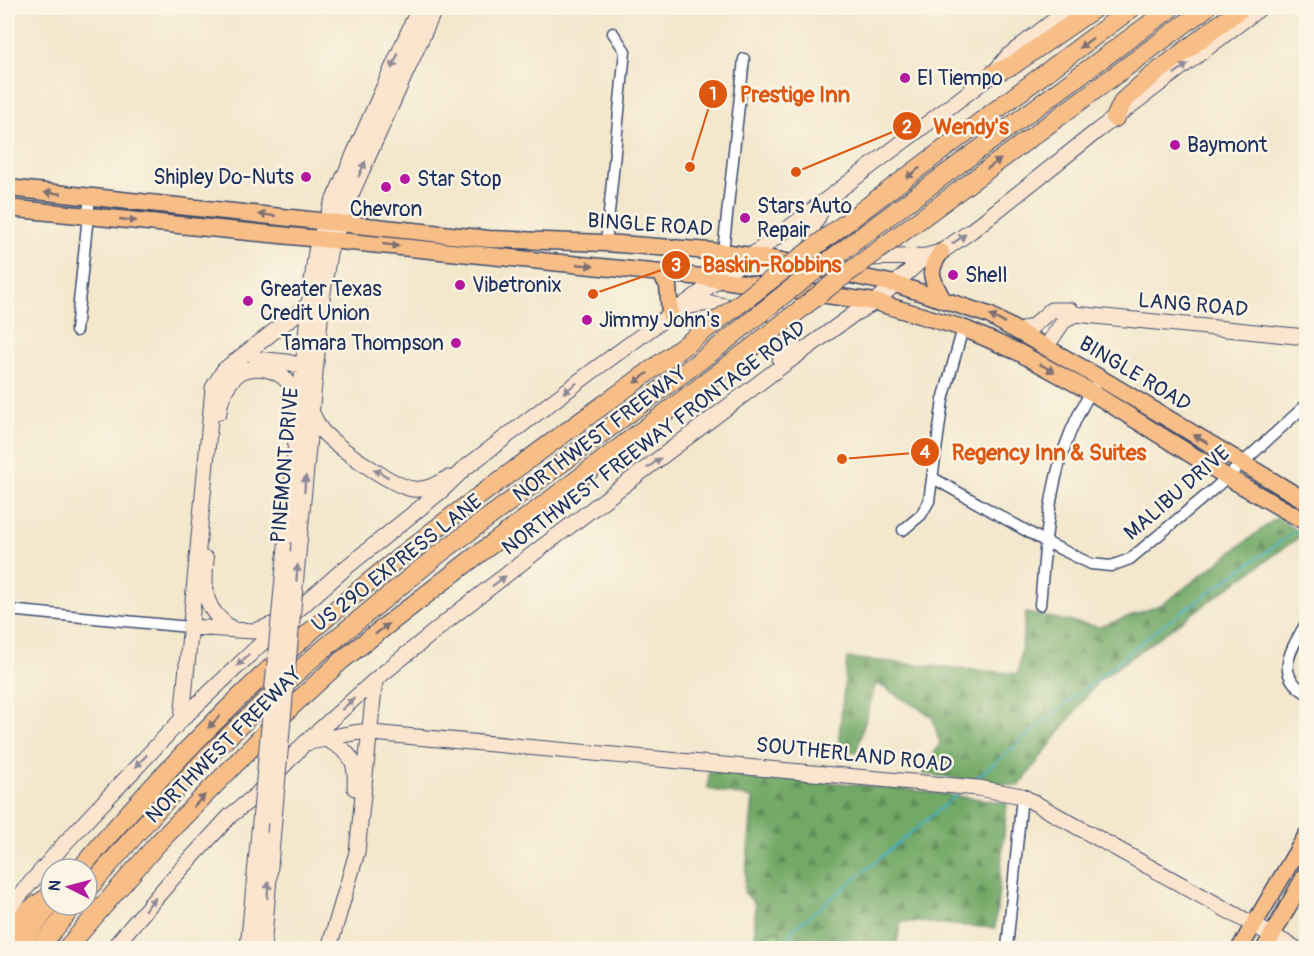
<svg xmlns="http://www.w3.org/2000/svg" width="1314" height="956" viewBox="0 0 1314 956" font-family="Pangolin,sans-serif">
<defs>
<pattern id="grass-tufts" width="24" height="20" patternUnits="userSpaceOnUse" patternTransform="scale(1.5)"><rect width="24" height="20" fill="#8ec375"/><path d="M3 7l-1-3M5 7V3M7 7l1-3M15 17l-1-3M17 17v-4M19 17l1-3" fill="none" stroke="#739f63"/></pattern>
<pattern id="forest-firs" width="22" height="20" patternUnits="userSpaceOnUse" patternTransform="scale(1.5)"><rect width="22" height="20" fill="#72a966"/><path d="M5 1l3.5 6h-7zM16 11l3.5 6h-7z" fill="#5d8a57"/></pattern>
</defs>
<rect width="100%" height="100%" fill="#fcf5e5"/>
<filter id="ink" filterUnits="userSpaceOnUse"><feTurbulence type="fractalNoise" baseFrequency=".0167" numOctaves="2"/><feDisplacementMap in="SourceGraphic" scale="12" xChannelSelector="R" yChannelSelector="G"/><feConvolveMatrix kernelMatrix="1 2 1 2 8 2 1 2 1" color-interpolation-filters="sRGB"/></filter>
<filter id="wash" filterUnits="userSpaceOnUse"><feTurbulence type="fractalNoise" baseFrequency=".008" numOctaves="4" result="noise"/><feDisplacementMap in="SourceGraphic" scale="24" xChannelSelector="R" yChannelSelector="G"/><feGaussianBlur stdDeviation="1.35" result="paint"/><feColorMatrix in="noise" values="0 0 0 0 0 0 0 0 0 0 0 0 0 0 0 0 0 1.4 0 .05"/><feComposite in="paint" operator="in"/></filter>
<g filter="url(#wash)">
<rect width="100%" height="100%" fill="#f3e7cc"/>
<!-- grass -->
<path fill="url(#grass-tufts)" stroke="#54796a" stroke-width="1.5" d="M 780,929 L 780,948 L 762,948 L 763,936 Z"/>
<!-- forest -->
<path fill="url(#forest-firs)" stroke="#466c62" stroke-width="1.5" d="M 1278,517 L 1302,535 L 1098,681 L 1019,786 L 923,774 L 940,743 L 932,716 L 876,683 L 856,753 L 838,747 L 847,658 L 1018,674 L 1026,613 L 1100,627 L 1163,604 Z
M 709,771 L 915,790 L 1007,803 L 995,928 L 901,921 L 896,948 L 780,948 L 779,930 L 763,936 L 762,948 L 755,948 L 755,904 L 744,892 L 753,798 L 708,789 Z"/>
<g fill="none" stroke-linecap="round" stroke-linejoin="round">
<!-- stream -->
<path stroke="#43b0c0" stroke-width="2" d="M 974,780 L 1155,631 L 1301,527
M 788,948 L 790,932 L 958,794"/>
</g>
</g>
<g filter="url(#ink)">
<g fill="none" stroke-linecap="round" stroke-linejoin="round">
<!-- street casing -->
<g stroke="#3b4b6e" stroke-width="13">
<path id="street" d="M 606,243 L 625,51 L 613,33
M 723,252 L 744,59
M 76,331 L 90,196
M 933,478 L 1046,542 L 1091,564 L 1111,566 L 1130,559 L 1215,488 L 1306,405
M 903,530 L 921,515 L 929,501 L 943,400 L 963,328
M 1040,605 C 1048,523 1048,459 1094,387
M 8,610 L 189,627
M 1306,623 C 1292,649 1273,673 1306,693
M 1007,948 L 1022,796"/>
</g>
<!-- secondary casing -->
<g stroke="#3b4b6e" stroke-width="17">
<path id="secondary" d="M 825,203 L 812,229 L 813,237 L 822,246 L 871,258 L 926,256
M 682,307 L 709,303 L 783,316 C 804,329 793,347 780,360
M 1020,331 L 1033,326 L 1051,310 L 1070,310 L 1075,314
M 1046,347 L 1063,322 L 1075,314 L 1306,337
M 256,359 L 287,362 L 312,369
M 219,412 C 220,398 228,380 241,372 C 257,364 283,370 291,387 C 294,392 295,399 296,405
M 311,412 C 315,418 318,427 323,432 C 337,447 394,487 413,489 C 426,491 437,484 448,478
M 299,543 L 322,299 L 329,253 L 344,210 L 435,8
M 285,557 L 309,304 L 316,251 L 331,206 L 419,8
M 206,559 C 203,593 204,611 234,630
M 189,627 L 254,631 L 280,622
M 182,719 L 213,388 L 224,370 L 309,304
M 326,739 C 351,752 357,760 355,788
M 305,743 C 324,740 341,734 361,732 L 978,788 L 1022,796 L 1295,948
M 8,909 L 66,842 L 182,719 L 286,620 L 343,570 L 440,492 L 465,468 L 590,373 L 770,242 L 993,74 L 1008,56 L 1070,8
M 113,948 L 172,879 L 230,816 L 256,795 L 305,743 L 375,680 L 457,613 L 542,547 L 771,374 L 854,314 L 875,302 L 926,256 L 941,252 L 971,231 L 1097,131 L 1260,8
M 248,948 L 259,832
M 263,948 L 274,819
M 329,948 L 357,852 L 375,680"/>
</g>
<!-- primary casing -->
<g stroke="#3b4b6e" stroke-width="19">
<path id="primary" d="M 8,188 L 489,239 L 606,243 L 723,252 L 772,259 L 895,284 L 989,315 L 1100,378 L 1306,501
M 8,208 L 702,277 L 875,302 L 963,328 L 1018,352 L 1091,392 L 1227,477 L 1306,522
M 941,252 C 926,272 932,279 943,300
M 660,273 L 668,285 L 670,315
M 1240,948 L 1306,836
M 1265,948 L 1306,874"/>
</g>
<!-- highway casing -->
<g stroke="#3b4b6e" stroke-width="20">
<path id="highway" d="M 993,74 L 1013,65 L 1095,8
M 1115,118 L 1123,101 L 1148,79 L 1241,8
M 872,203 L 1132,8
M 901,207 L 1171,8
M 930,212 L 1206,8
M 80,869 C 151,785 227,705 310,632 C 429,527 561,437 688,343
M 87,890 L 157,810 L 208,756 L 261,705 L 315,656 L 439,554 L 717,348
M 8,934 L 28,911 L 51,895
M 16,948 L 51,904
M 39,948 L 74,905
M 67,948 L 158,843 L 290,708 L 342,660 L 468,562 L 746,352"/>
</g>
<!-- street -->
<use href="#street" stroke="#fff" stroke-width="10"/>
<!-- secondary -->
<use href="#secondary" stroke="#fce5cf" stroke-width="15"/>
<!-- primary -->
<use href="#primary" stroke="#f7be88" stroke-width="16"/>
<!-- highway -->
<use href="#highway" stroke="#f7be88" stroke-width="18"/>
<!-- secondary-bridge casing -->
<g stroke="#3b4b6e" stroke-width="17" stroke-linecap="butt">
<path id="secondary-bridge" d="M 274,819 L 299,543
M 259,832 L 285,557"/>
</g>
<!-- highway-bridge casing -->
<g stroke="#3b4b6e" stroke-width="20" stroke-linecap="butt">
<path id="highway-bridge" d="M 688,343 L 872,203
M 717,348 L 787,292 L 901,207
M 746,352 L 830,286 L 930,212"/>
</g>
<!-- secondary-bridge -->
<use href="#secondary-bridge" stroke="#fce5cf" stroke-width="15"/>
<!-- highway-bridge -->
<use href="#highway-bridge" stroke="#f7be88" stroke-width="18"/>
</g>
<!-- one-way arrows -->
<defs><path id="oneway-solid" d="M-6-.8H1V-3.2L6.5 0L1 3.2V.8H-6Z" transform="scale(1.5)"/></defs>
<g fill="#7e6f71">
<use href="#oneway-solid" transform="translate(1086 43) rotate(143)"/>
<use href="#oneway-solid" transform="translate(994 164) rotate(-36)"/>
<use href="#oneway-solid" transform="translate(913 173) rotate(143)"/>
<use href="#oneway-solid" transform="translate(53 193) rotate(-175)"/>
<use href="#oneway-solid" transform="translate(267 215) rotate(-174)"/>
<use href="#oneway-solid" transform="translate(128 220) rotate(6)"/>
<use href="#oneway-solid" transform="translate(391 245) rotate(6)"/>
<use href="#oneway-solid" transform="translate(585 265) rotate(5)"/>
<use href="#oneway-solid" transform="translate(997 319) rotate(-153)"/>
<use href="#oneway-solid" transform="translate(1047 368) rotate(29)"/>
<use href="#oneway-solid" transform="translate(641 378) rotate(144)"/>
<use href="#oneway-solid" transform="translate(1201 439) rotate(-149)"/>
<use href="#oneway-solid" transform="translate(382 629) rotate(-38)"/>
<use href="#oneway-solid" transform="translate(214 722) rotate(134)"/>
<use href="#oneway-solid" transform="translate(199 801) rotate(-46)"/>
</g>
<g fill="#8c8a96">
<use href="#oneway-solid" transform="translate(395 61) rotate(114)"/>
<use href="#oneway-solid" transform="translate(1181 69) rotate(-36)"/>
<use href="#oneway-solid" transform="translate(362 169) rotate(-66)"/>
<use href="#oneway-solid" transform="translate(959 239) rotate(-36)"/>
<use href="#oneway-solid" transform="translate(570 388) rotate(143)"/>
<use href="#oneway-solid" transform="translate(654 463) rotate(-37)"/>
<use href="#oneway-solid" transform="translate(381 473) rotate(-150)"/>
<use href="#oneway-solid" transform="translate(305 484) rotate(-85)"/>
<use href="#oneway-solid" transform="translate(297 573) rotate(-85)"/>
<use href="#oneway-solid" transform="translate(499 581) rotate(-37)"/>
<use href="#oneway-solid" transform="translate(243 660) rotate(137)"/>
<use href="#oneway-solid" transform="translate(348 704) rotate(-42)"/>
<use href="#oneway-solid" transform="translate(141 761) rotate(134)"/>
<use href="#oneway-solid" transform="translate(268 890) rotate(-85)"/>
<use href="#oneway-solid" transform="translate(150 904) rotate(-49)"/>
</g>
</g>
<!-- markers -->
<g fill="#b5179e" stroke="#fcf5e5" stroke-width="2">
<circle cx="905" cy="78" r="6"/>
<circle cx="1175" cy="145" r="6"/>
<circle cx="306" cy="177" r="6"/>
<circle cx="405" cy="179" r="6"/>
<circle cx="386" cy="187" r="6"/>
<circle cx="745" cy="218" r="6"/>
<circle cx="953" cy="275" r="6"/>
<circle cx="460" cy="285" r="6"/>
<circle cx="248" cy="301" r="6"/>
<circle cx="587" cy="320" r="6"/>
<circle cx="456" cy="343" r="6"/>
</g>
<g text-anchor="middle" dominant-baseline="central" stroke-width="5" stroke-linejoin="round" paint-order="stroke">
<!-- poi labels -->
<g font-size="21" fill="#1b2f5e" stroke="#fcf5e5" text-anchor="start">
<text x="917" y="78">El Tiempo</text>
<text x="1187" y="145">Baymont</text>
<text x="294" y="177" text-anchor="end">Shipley Do-Nuts</text>
<text x="417" y="179">Star Stop</text>
<text x="757" y="206">Stars Auto<tspan x="757" dy="24">Repair</tspan></text>
<text x="386" y="209" text-anchor="middle">Chevron</text>
<text x="965" y="275">Shell</text>
<text x="472" y="285">Vibetronix</text>
<text x="260" y="289">Greater Texas<tspan x="260" dy="24">Credit Union</tspan></text>
<text x="599" y="320">Jimmy John's</text>
<text x="444" y="343" text-anchor="end">Tamara Thompson</text>
</g>
<!-- street labels -->
<g font-size="21" fill="#1b2f5e" stroke="#fcf5e5">
<text transform="translate(650 225) rotate(4)">BINGLE ROAD</text>
<text transform="translate(1193 305) rotate(5)">LANG ROAD</text>
<text transform="translate(1135 374) rotate(31)">BINGLE ROAD</text>
<text transform="translate(600 434) rotate(-37)">NORTHWEST FREEWAY</text>
<text transform="translate(654 438) rotate(-37)">NORTHWEST FREEWAY FRONTAGE ROAD</text>
<text transform="translate(285 465) rotate(-85)">PINEMONT DRIVE</text>
<text transform="translate(1177 493) rotate(-41)">MALIBU DRIVE</text>
<text transform="translate(397 563) rotate(-38)">US 290 EXPRESS LANE</text>
<text transform="translate(224 745) rotate(-45)">NORTHWEST FREEWAY</text>
<text transform="translate(854 755) rotate(6)">SOUTHERLAND ROAD</text>
</g>
</g>
<!-- callouts -->
<path fill="none" stroke="#de5710" stroke-width="2" d="M690 167L713 94M796 172L907 126M593 294L676 265M842 459L925 452"/>
<g fill="#de5710" stroke="#fcf5e5" stroke-width="2">
<circle cx="690" cy="167" r="6"/>
<circle cx="796" cy="172" r="6"/>
<circle cx="593" cy="294" r="6"/>
<circle cx="842" cy="459" r="6"/>
<circle cx="713" cy="94" r="15"/>
<circle cx="907" cy="126" r="15"/>
<circle cx="676" cy="265" r="15"/>
<circle cx="925" cy="452" r="15"/>
</g>
<g font-size="18" text-anchor="middle" font-weight="bold" fill="#fff">
<text x="713" y="100">1</text>
<text x="907" y="133">2</text>
<text x="676" y="271">3</text>
<text x="925" y="458">4</text>
</g>
<g font-size="22" text-anchor="middle" font-weight="bold" fill="#de5710" stroke="#fcf5e5" stroke-width="5" stroke-linejoin="round" paint-order="stroke">
<text x="795" y="102">Prestige Inn</text>
<text x="971" y="134">Wendy's</text>
<text x="772" y="272">Baskin-Robbins</text>
<text x="1049" y="460">Regency Inn &amp; Suites</text>
</g>
<!-- margin -->
<rect width="1314" height="956" fill="none" stroke="#fcf5e5" stroke-width="30"/>
<!-- north arrow -->
<g transform="translate(69 887) rotate(276)"><circle r="28" fill="#fcf5e5" stroke="#a2a6af" stroke-width="1.5"/>
<path d="M0-4.5L10 22L0 15L-10 22Z" fill="#b5179e"/>
<text y="-9" font-size="16" font-weight="bold" text-anchor="middle" fill="#1b2f5e">N</text>
</g>
</svg>
